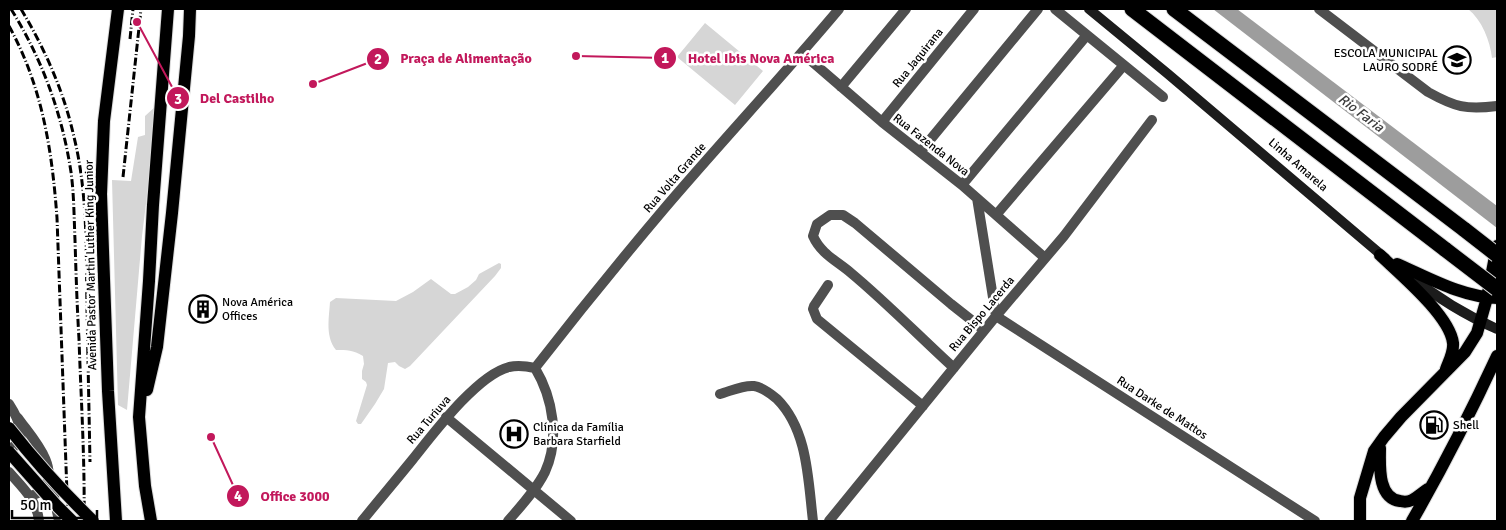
<svg xmlns="http://www.w3.org/2000/svg" width="1506" height="530" viewBox="0 0 1506 530" font-family="Signika,sans-serif">
<rect width="100%" height="100%" fill="#fff"/>
<!-- green -->
<path fill="#d6d6d6" d="M 1468,9 L 1497,9 L 1497,57 L 1492,58 C 1490,41 1482,20 1468,9 Z
M 705,23 L 763,71 L 735,105 L 677,57 Z
M 156,106 L 153,147 L 142,236 L 127,410 L 118,405 L 112,180 L 131,181 L 138,137 L 145,135 L 145,116 Z
M 499,263 L 501,264 L 501,268 L 495,276 L 410,366 L 405,369 L 399,366 L 395,362 L 388,363 L 384,389 L 375,404 L 361,424 L 358,424 L 356,421 L 367,385 L 366,382 L 362,379 L 362,371 L 364,364 L 363,356 C 353,350 347,350 336,350 C 325,337 329,318 330,302 L 336,298 L 396,301 L 413,292 L 431,279 L 451,294 L 455,294 L 468,287 L 476,280 L 479,274 Z"/>
<!-- water -->
<path fill="#9d9d9d" d="M 1213,9 L 1237,9 L 1497,206 L 1497,228 Z"/>
<g fill="none" stroke-linecap="round" stroke-linejoin="round">
<!-- primary casing -->
<g stroke="#dbdbdb" stroke-width="14">
<path id="primary" d="M 1380,255 C 1401,275 1450,316 1453,343 C 1454,352 1449,361 1446,369
M 1397,264 C 1429,278 1462,297 1497,298
M 147,390 L 157,347 L 172,213 L 189,36 L 190,9
M 1380,448 C 1380,464 1377,498 1400,501 C 1404,502 1408,502 1412,500 C 1418,497 1423,492 1428,489
M 116,521 L 108,391 L 101,194 L 104,121 L 118,9
M 151,521 L 145,486 L 139,417 L 149,281 L 153,205 L 168,9
M 1360,521 L 1360,498 L 1374,451 L 1384,437 L 1401,417 L 1465,352 L 1477,333 L 1487,298 L 1497,246
M 1412,521 C 1443,467 1471,412 1497,356"/>
</g>
<!-- motorway casing -->
<g stroke="#dbdbdb" stroke-width="17">
<path id="motorway" d="M 1132,9 L 1446,250
M 1174,9 L 1465,230"/>
</g>
<!-- minor -->
<path stroke="#4f4f4f" stroke-width="10" d="M 1055,9 L 1163,97
M 1319,9 L 1428,92 C 1455,107 1466,110 1497,106
M 802,53 L 882,122 L 962,185 L 1045,258
M 841,87 L 906,9
M 882,122 L 974,9
M 920,152 L 1038,9
M 962,185 L 1087,35
M 977,198 L 996,316
M 996,215 L 1124,65
M 828,285 L 814,306 L 813,309 L 817,319 L 923,406
M 996,316 L 1315,521
M 535,368 C 577,314 620,261 664,209 C 722,141 782,77 839,9
M 954,368 C 920,337 887,303 851,273 C 837,261 821,254 813,236 L 817,224 L 830,215 L 843,215 L 855,223 L 951,304 L 984,330
M 720,394 C 731,391 742,385 754,386 C 762,387 771,394 777,399 C 808,430 808,480 813,521
M 446,417 L 571,521
M 18,418 C 32,438 61,467 43,491 L 31,496
M 9,472 C 22,487 37,500 39,521
M 50,478 L 59,521
M 362,521 C 379,500 396,480 413,459 C 433,434 477,375 509,367 C 518,365 526,366 535,368
M 508,521 C 521,506 536,490 545,472 C 560,439 553,398 535,368
M 829,521 L 996,316 L 1064,236 L 1152,120"/>
<!-- tertiary -->
<path stroke="#4f4f4f" stroke-width="10" d="M 9,404 C 18,418 30,441 9,449"/>
<!-- secondary -->
<path stroke="#1c1c1c" stroke-width="10" d="M 1089,9 L 1168,74 L 1385,258
M 1409,275 C 1436,297 1465,315 1497,329"/>
<!-- primary -->
<use href="#primary" stroke="#000" stroke-width="12"/>
<!-- motorway -->
<use href="#motorway" stroke="#000" stroke-width="15"/>
<!-- rail -->
<path stroke="#000" stroke-width="3" stroke-dasharray="8 2.5 1 2.5" stroke-linecap="butt" d="M 11,9 C 42,59 62,113 71,172 C 74,194 74,217 75,240 C 76,273 77,306 79,339 C 81,399 85,461 84,521
M 21,9 C 45,49 64,92 74,137 C 88,194 86,253 87,311 C 88,361 89,411 90,462
M 9,26 C 42,86 52,149 57,218 L 68,521
M 130,39 L 133,9
M 123,177 L 141,9"/>
<!-- primary-bridge casing -->
<g stroke="#dbdbdb" stroke-width="14" stroke-linecap="butt">
<path id="primary-bridge" d="M 9,428 C 35,461 63,492 93,521
M 9,452 L 56,505 L 72,521"/>
</g>
<!-- motorway-bridge casing -->
<g stroke="#dbdbdb" stroke-width="17" stroke-linecap="butt">
<path id="motorway-bridge" d="M 1465,230 L 1497,255
M 1446,250 L 1497,289"/>
</g>
<!-- primary-bridge -->
<use href="#primary-bridge" stroke="#000" stroke-width="12"/>
<!-- motorway-bridge -->
<use href="#motorway-bridge" stroke="#000" stroke-width="15"/>
</g>
<!-- icons -->
<defs>
<g id="school-ring" transform="scale(1.4375)"><circle r="9.5" fill="#fff" stroke="#000" stroke-width="1.5"/><path d="M0-5L7-2L0 1L-7-2ZM-4 1L0 2.5L4 1V4Q0 6-4 4Z" fill="#000"/></g>
<g id="building-ring" transform="scale(1.4375)"><circle r="9.5" fill="#fff" stroke="#000" stroke-width="1.5"/><path d="M-4-6H4V6H1V3H-1V6H-4ZM-2.5-4.3h1.7v1.8h-1.7ZM.8-4.3h1.7v1.8H.8ZM-2.5-1h1.7V.8h-1.7ZM.8-1h1.7V.8H.8Z" fill="#000"/></g>
<g id="fuel-ring" transform="scale(1.4375)"><circle r="9.5" fill="#fff" stroke="#000" stroke-width="1.5"/><path d="M-5.5-6h7V0h2V4h1.3V-2.5L3-4.5l.8-.8L6-3V5H2.5V1h-1V6h-7ZM-4.2-4.7v3.2H.2V-4.7Z" fill="#000"/></g>
<g id="hospital-ring" transform="scale(1.4375)"><circle r="9.5" fill="#fff" stroke="#000" stroke-width="1.5"/><path d="M-5-5h3v3.5h4V-5h3V5h-3V1.5h-4V5h-3Z" fill="#000"/></g>
</defs>
<g fill-rule="evenodd">
<use href="#school-ring" x="1457" y="60"/>
<use href="#building-ring" x="203" y="309"/>
<use href="#fuel-ring" x="1434" y="425"/>
<use href="#hospital-ring" x="514" y="434"/>
</g>
<g text-anchor="middle" dominant-baseline="central" stroke-width="5" stroke-linejoin="round" paint-order="stroke">
<!-- poi labels -->
<g font-size="12" fill="#000" stroke="#fff" text-anchor="start">
<text x="1438" y="53" text-anchor="end">ESCOLA MUNICIPAL<tspan x="1438" dy="14">LAURO SODRÉ</tspan></text>
<text x="222" y="302">Nova América<tspan x="222" dy="14">Offices</tspan></text>
<text x="1453" y="425">Shell</text>
<text x="533" y="427">Clínica da Família<tspan x="533" dy="14">Barbara Starfield</tspan></text>
</g>
<!-- street labels -->
<g font-size="12" fill="#000" stroke="#fff">
<text transform="translate(918 58) rotate(-51)">Rua Jaquirana</text>
<text transform="translate(931 145) rotate(38)">Rua Fazenda Nova</text>
<text transform="translate(1298 165) rotate(41)">Linha Amarela</text>
<text transform="translate(675 178) rotate(-49)">Rua Volta Grande</text>
<text transform="translate(91 265) rotate(-91)">Avenida Pastor Martin Luther King Junior</text>
<text transform="translate(982 314) rotate(-50)">Rua Bispo Lacerda</text>
<text transform="translate(1162 408) rotate(33)">Rua Darke de Mattos</text>
<text transform="translate(429 420) rotate(-49)">Rua Turiuva</text>
</g>
<!-- water labels -->
<g font-size="14" font-style="italic" fill="#3e3e3e" stroke="#fff">
<text transform="translate(1361 113) rotate(37)">Rio Faria</text>
</g>
</g>
<!-- callouts -->
<path fill="none" stroke="#c2185b" stroke-width="2" d="M576 56L665 58M313 84L378 59M137 22L178 98M211 437L238 496"/>
<g fill="#c2185b" stroke="#fff" stroke-width="2">
<circle cx="576" cy="56" r="5"/>
<circle cx="313" cy="84" r="5"/>
<circle cx="137" cy="22" r="5"/>
<circle cx="211" cy="437" r="5"/>
<circle cx="665" cy="58" r="12"/>
<circle cx="378" cy="59" r="12"/>
<circle cx="178" cy="98" r="12"/>
<circle cx="238" cy="496" r="12"/>
</g>
<g font-size="15" text-anchor="middle" font-weight="bold" fill="#fff">
<text x="665" y="63">1</text>
<text x="378" y="64">2</text>
<text x="178" y="104">3</text>
<text x="238" y="501">4</text>
</g>
<g font-size="14" text-anchor="middle" font-weight="bold" fill="#c2185b" stroke="#fff" stroke-width="5" stroke-linejoin="round" paint-order="stroke">
<text x="761" y="63">Hotel Ibis Nova América</text>
<text x="466" y="63">Praça de Alimentação</text>
<text x="237" y="103">Del Castilho</text>
<text x="295" y="501">Office 3000</text>
</g>
<!-- border -->
<rect width="1506" height="530" fill="none" stroke="#000000" stroke-width="20"/>
<!-- scale -->
<path d="M12 510v8h85v-8" fill="none" stroke="#000000" stroke-width="2.5"/>
<text x="20" y="510" font-size="15" fill="#000000" stroke="#ffffff" stroke-width="4" paint-order="stroke">50 m</text>
</svg>
